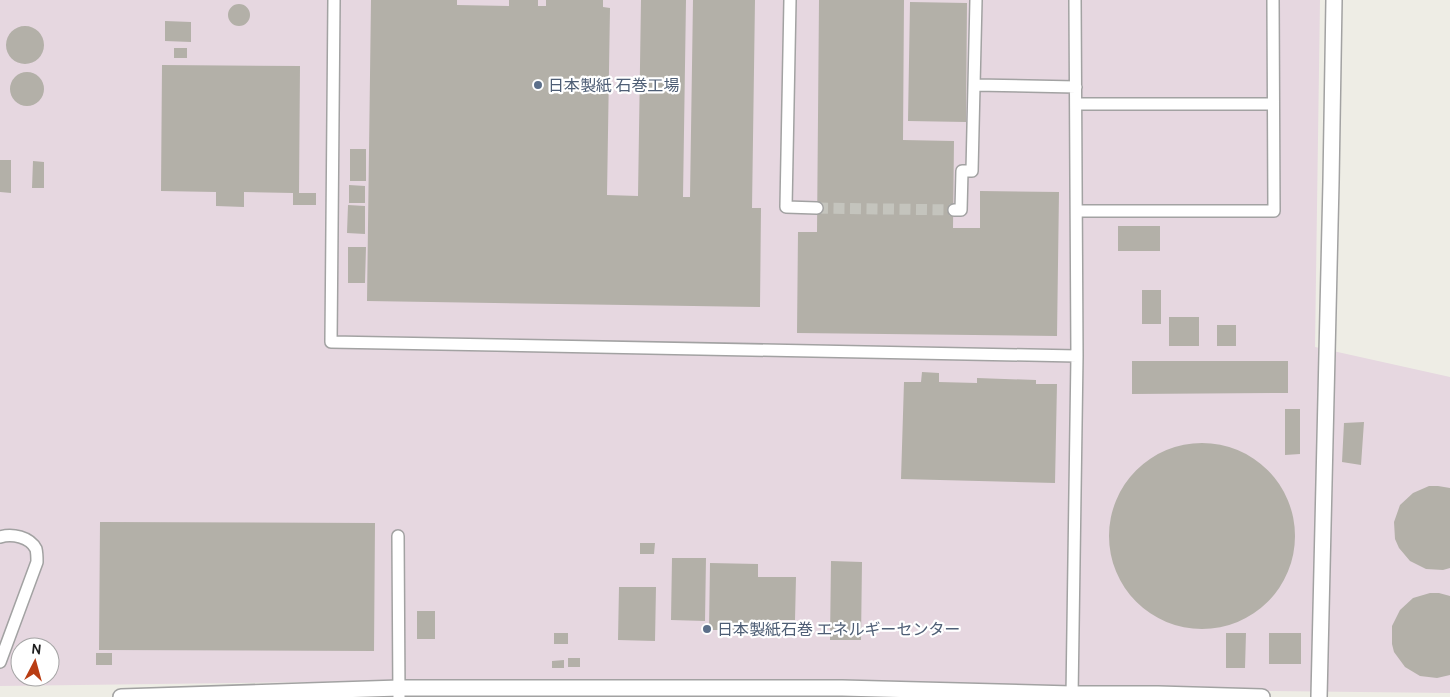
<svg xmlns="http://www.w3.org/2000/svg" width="1450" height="697" viewBox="0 0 1450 697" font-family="Cabin,'Noto Sans JP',sans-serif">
<rect width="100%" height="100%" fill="#eeede5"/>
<!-- industrial -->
<path fill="#e6d7e0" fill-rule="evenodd" d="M 0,0 L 1320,0 L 1315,347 L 1450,377 L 1450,693 L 400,681 L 0,686 ZM 20,647 L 50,647 L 50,677 L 20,677 Z"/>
<!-- building -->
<path fill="#b3b0a8" d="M 371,0 L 457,0 L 457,5 L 509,6 L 509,0 L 538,0 L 538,6 L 546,6 L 546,0 L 603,0 L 603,7 L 610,8 L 607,195 L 638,196 L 641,0 L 686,0 L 683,197 L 690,197 L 693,0 L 755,0 L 752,208 L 761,208 L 760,307 L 367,301 Z
M 819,0 L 904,0 L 903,140 L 954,141 L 953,228 L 980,228 L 980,191 L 1059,192 L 1057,336 L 797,333 L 798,232 L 817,232 Z
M 910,2 L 967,3 L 966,122 L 908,121 Z
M228 15a11 11 0 1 1 22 0a11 11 0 1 1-22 0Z
M 165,21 L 191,22 L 191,42 L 165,41 Z
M6 45a19 19 0 1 1 38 0a19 19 0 1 1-38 0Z
M 174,48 L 187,48 L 187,58 L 174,58 Z
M 162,65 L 300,66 L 299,193 L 316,193 L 316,205 L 293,205 L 293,193 L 244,192 L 244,207 L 216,206 L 216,192 L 161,191 Z
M10 89a17 17 0 1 1 34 0a17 17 0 1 1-34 0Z
M 350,149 L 366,149 L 366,181 L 350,181 Z
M 0,160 L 11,160 L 11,193 L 0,192 Z
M 33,161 L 44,162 L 44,188 L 32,188 Z
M 349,185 L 365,186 L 365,203 L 349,203 Z
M 348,205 L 365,206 L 365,234 L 347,233 Z
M 1118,226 L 1160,226 L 1160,251 L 1118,251 Z
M 348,247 L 366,247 L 365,283 L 348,283 Z
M 1142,290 L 1161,290 L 1161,324 L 1142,324 Z
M 1169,317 L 1199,317 L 1199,346 L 1169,346 Z
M 1217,325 L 1236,325 L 1236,346 L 1217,346 Z
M 1132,361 L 1288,361 L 1288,393 L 1132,394 Z
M 922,372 L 939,373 L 939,382 L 977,383 L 977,378 L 1036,380 L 1036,384 L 1057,384 L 1055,483 L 901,479 L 904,382 L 921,382 Z
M 1285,409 L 1300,409 L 1300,454 L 1285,455 Z
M 1364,422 L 1361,465 L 1342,462 L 1344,423 Z
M1109 536a93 93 0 1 1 186 0a93 93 0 1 1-186 0Z
M 1429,486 L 1438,486 L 1450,488 L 1450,568 L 1443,570 L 1426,569 L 1410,561 L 1399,548 L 1395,539 L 1394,522 L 1400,505 L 1413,493 Z
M 100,522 L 375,523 L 374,651 L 99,650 Z
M 640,543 L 655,543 L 654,554 L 640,554 Z
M 672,558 L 706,558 L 705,621 L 671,620 Z
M 831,561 L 862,562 L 861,640 L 830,640 Z
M 710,563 L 758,564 L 758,577 L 796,577 L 795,620 L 757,620 L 757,630 L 709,630 Z
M 619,587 L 656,587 L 655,641 L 618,640 Z
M 1430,593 L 1439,593 L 1450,596 L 1450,675 L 1437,678 L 1420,676 L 1405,667 L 1394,652 L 1392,644 L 1392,626 L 1400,610 L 1413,598 Z
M 417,611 L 435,611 L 435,639 L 417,639 Z
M 554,633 L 568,633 L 568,644 L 554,644 Z
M 1226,633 L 1246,633 L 1245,668 L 1226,668 Z
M 1269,633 L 1301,633 L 1301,664 L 1269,664 Z
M 96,653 L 112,653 L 112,665 L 96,665 Z
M 568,658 L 580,658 L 580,667 L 568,667 Z
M 564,660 L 564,668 L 552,668 L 552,661 Z"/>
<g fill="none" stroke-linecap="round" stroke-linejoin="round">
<!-- minor-tunnel -->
<path stroke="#c4c4bd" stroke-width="11" stroke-dasharray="11 5.5" stroke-linecap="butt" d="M 817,208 L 954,210"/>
<!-- minor casing -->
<g stroke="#a2a2a2" stroke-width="14">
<path id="minor" d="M 334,0 L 331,342 L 1077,356
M 790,0 L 786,207 L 817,208
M 974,85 L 1076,87
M 1076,104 L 1273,104
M 954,210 L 961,210 L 962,171 L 972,171 L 976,0
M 1077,211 L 1274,211 L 1273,0
M 398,536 L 399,697
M 0,537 C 12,533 30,537 36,549 C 37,553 37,558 37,562 L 0,662
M 1072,697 L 1077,356 L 1075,0"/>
</g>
<!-- tertiary casing -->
<g stroke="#a2a2a2" stroke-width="18">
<path id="tertiary" d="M 121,697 L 399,688 L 842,688 L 1072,694 L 1158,694 L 1262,697
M 1319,697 L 1331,182 L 1334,0"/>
</g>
<!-- minor -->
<use href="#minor" stroke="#fff" stroke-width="11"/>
<!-- tertiary -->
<use href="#tertiary" stroke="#fff" stroke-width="15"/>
</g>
<!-- markers -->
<g fill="#5c6f8a" stroke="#fff" stroke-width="2">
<circle cx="538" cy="85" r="5"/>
<circle cx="707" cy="629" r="5"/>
</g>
<g text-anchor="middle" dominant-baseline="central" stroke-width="4.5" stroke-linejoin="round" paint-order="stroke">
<!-- service labels -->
<g font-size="16" fill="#4e5e75" stroke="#fff" text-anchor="start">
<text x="548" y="85">日本製紙 石巻工場</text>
<text x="717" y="629">日本製紙石巻 エネルギーセンター</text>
</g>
</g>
<!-- north arrow -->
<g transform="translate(35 662) rotate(6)"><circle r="24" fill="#ffffff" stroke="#a5a5a5"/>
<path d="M0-4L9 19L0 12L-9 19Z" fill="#b93d13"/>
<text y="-8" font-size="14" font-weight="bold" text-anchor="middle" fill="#1e1e1e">N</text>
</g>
</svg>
